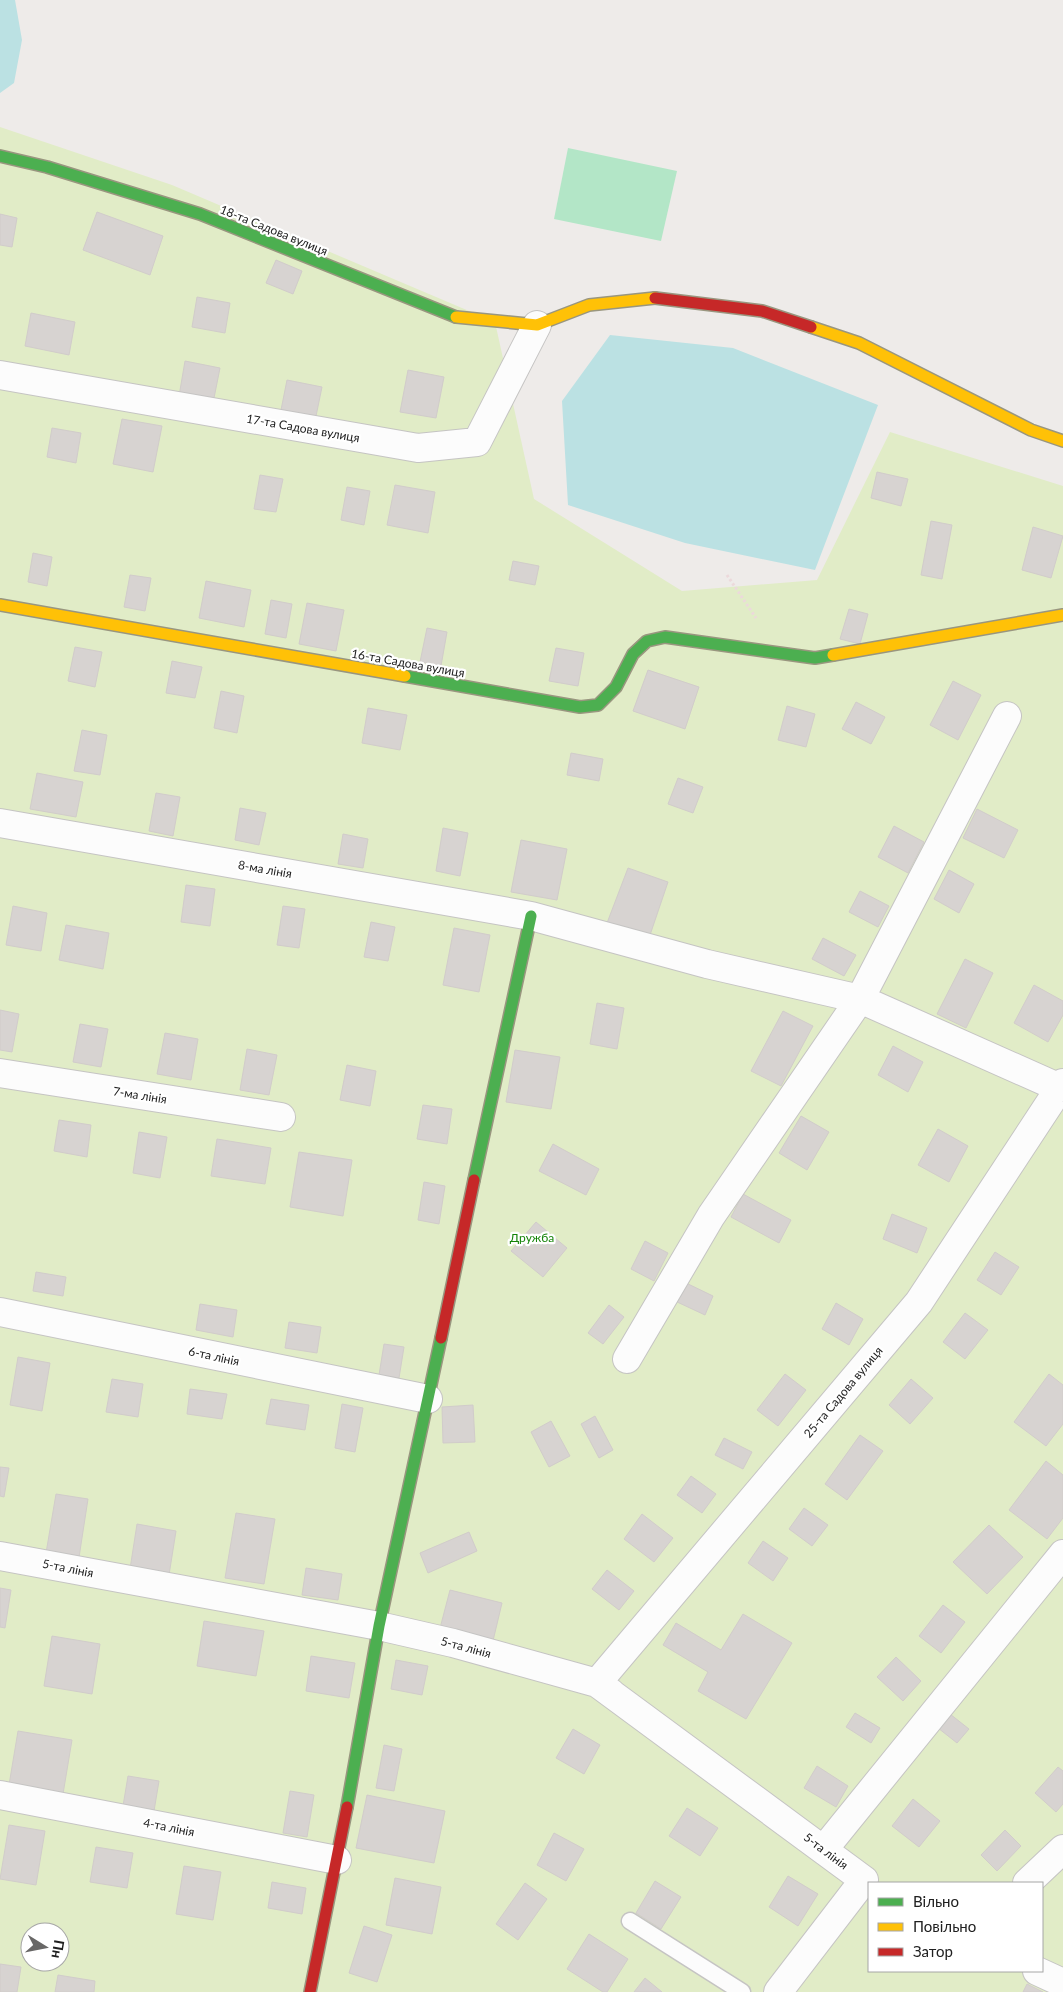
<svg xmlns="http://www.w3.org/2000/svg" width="1063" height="1992" viewBox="0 0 1063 1992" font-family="Lato,sans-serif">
<rect width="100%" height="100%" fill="#eeebe9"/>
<!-- grass -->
<path fill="#e1ecc7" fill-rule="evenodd" d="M 0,127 L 172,185 L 495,322 L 534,499 L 682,591 L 817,580 L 890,432 L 1063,486 L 1063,1992 L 0,1992 ZM 869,1883 L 1042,1883 L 1042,1971 L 869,1971 ZM 30,1932 L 60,1932 L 60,1962 L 30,1962 Z"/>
<!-- pitch -->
<path fill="#b3e6c7" d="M 568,148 L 677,171 L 661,241 L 554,219 Z"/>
<!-- water -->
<path fill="#bbe1e3" d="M 0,0 L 15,0 L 22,40 L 14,83 L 0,93 Z
M 610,335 L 733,348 L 878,405 L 815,570 L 685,543 L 568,505 L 562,401 Z"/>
<!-- building -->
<path fill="#d7d3d1" stroke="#d1ccca" d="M 97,212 L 163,236 L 150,275 L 83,250 Z
M 0,214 L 17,218 L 12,247 L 0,245 Z
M 276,260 L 302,271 L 293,294 L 266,283 Z
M 197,297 L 230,303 L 225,333 L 192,327 Z
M 31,313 L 75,322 L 69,355 L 25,346 Z
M 185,361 L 220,368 L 213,403 L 179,396 Z
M 408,370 L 444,377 L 436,418 L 400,412 Z
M 287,380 L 322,387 L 315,421 L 280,415 Z
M 122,419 L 162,426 L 153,472 L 113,464 Z
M 52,428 L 81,433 L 76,463 L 47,457 Z
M 877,472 L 908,479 L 901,506 L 871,498 Z
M 260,475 L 283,479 L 276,512 L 254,509 Z
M 395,485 L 435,492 L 428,533 L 387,525 Z
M 347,487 L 370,491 L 364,525 L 341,520 Z
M 931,521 L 952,525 L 942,579 L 921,575 Z
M 1033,527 L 1063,536 L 1051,578 L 1022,570 Z
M 33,553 L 52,557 L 47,586 L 28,582 Z
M 513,561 L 539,566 L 535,585 L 509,580 Z
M 130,575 L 151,578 L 145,611 L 124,607 Z
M 206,581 L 251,590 L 244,627 L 199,618 Z
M 271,600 L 292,604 L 286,638 L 265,634 Z
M 307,603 L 344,610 L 336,651 L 299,644 Z
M 849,609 L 868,614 L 860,644 L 840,639 Z
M 427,628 L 447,632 L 441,666 L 420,662 Z
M 75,647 L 102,652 L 95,687 L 68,681 Z
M 556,648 L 584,653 L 578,686 L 549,681 Z
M 172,661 L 202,667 L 195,698 L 166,693 Z
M 648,670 L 699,687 L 685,729 L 633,711 Z
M 953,681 L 981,695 L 958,740 L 930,725 Z
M 221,691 L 244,696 L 237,733 L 214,728 Z
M 856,702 L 885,717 L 871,744 L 842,729 Z
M 787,706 L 815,714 L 806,747 L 778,740 Z
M 368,708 L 407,715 L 400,750 L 362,743 Z
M 82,730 L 107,735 L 100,775 L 74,771 Z
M 571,753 L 603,759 L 599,781 L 567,775 Z
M 37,773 L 83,782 L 76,817 L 30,809 Z
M 678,778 L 703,787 L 693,813 L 668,804 Z
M 156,793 L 180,797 L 173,836 L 149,831 Z
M 240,808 L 266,813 L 259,845 L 235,840 Z
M 977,809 L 1018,830 L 1004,858 L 963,838 Z
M 894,826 L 924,842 L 908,873 L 878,857 Z
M 443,828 L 468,833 L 460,876 L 436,871 Z
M 343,834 L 368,839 L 363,868 L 338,864 Z
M 521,840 L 567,849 L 557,900 L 511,892 Z
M 628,868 L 668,882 L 649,938 L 607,923 Z
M 949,870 L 974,884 L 959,913 L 934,899 Z
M 186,885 L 215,889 L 210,926 L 181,922 Z
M 860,891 L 889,906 L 878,927 L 849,912 Z
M 13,906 L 47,913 L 41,951 L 6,945 Z
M 283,906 L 305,909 L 299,948 L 277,945 Z
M 371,922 L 395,927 L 388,961 L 364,957 Z
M 66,925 L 109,933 L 103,969 L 59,960 Z
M 454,928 L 490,935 L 479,992 L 443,985 Z
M 823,938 L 856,955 L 844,976 L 812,959 Z
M 965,959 L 993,973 L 966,1028 L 937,1014 Z
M 1034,985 L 1063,1001 L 1063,1015 L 1048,1042 L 1014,1023 Z
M 597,1003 L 624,1008 L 617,1049 L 590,1044 Z
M 0,1010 L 19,1014 L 12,1052 L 0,1050 Z
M 783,1011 L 813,1026 L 781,1086 L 751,1071 Z
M 80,1024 L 108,1029 L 101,1067 L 73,1062 Z
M 165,1033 L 198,1039 L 191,1080 L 157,1074 Z
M 893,1046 L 923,1062 L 908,1092 L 878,1075 Z
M 247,1049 L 277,1055 L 269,1095 L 240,1090 Z
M 515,1050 L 560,1057 L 551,1109 L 506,1102 Z
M 347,1065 L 376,1071 L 370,1106 L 340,1100 Z
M 423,1105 L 452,1109 L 447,1144 L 417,1139 Z
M 801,1116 L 829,1132 L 807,1170 L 779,1153 Z
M 59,1120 L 91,1125 L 87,1157 L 54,1151 Z
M 938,1129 L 968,1146 L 949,1182 L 918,1165 Z
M 139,1132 L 167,1137 L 160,1178 L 133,1173 Z
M 217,1139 L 271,1148 L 265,1184 L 211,1176 Z
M 553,1144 L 599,1169 L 586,1195 L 539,1171 Z
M 299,1152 L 352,1160 L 343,1216 L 290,1207 Z
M 424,1182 L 445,1186 L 439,1224 L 418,1220 Z
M 743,1194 L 791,1220 L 779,1243 L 731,1217 Z
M 892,1214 L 927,1228 L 917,1253 L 883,1239 Z
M 536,1222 L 567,1248 L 543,1277 L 511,1251 Z
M 645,1241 L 668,1253 L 654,1281 L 631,1269 Z
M 995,1252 L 1019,1267 L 1001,1295 L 977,1280 Z
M 36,1272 L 66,1277 L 63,1296 L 33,1291 Z
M 684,1282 L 713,1296 L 705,1315 L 675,1301 Z
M 836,1303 L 863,1319 L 849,1345 L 822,1329 Z
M 200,1304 L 237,1310 L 233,1337 L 196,1330 Z
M 609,1305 L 624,1317 L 603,1344 L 588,1333 Z
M 965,1313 L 988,1330 L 965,1359 L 943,1342 Z
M 289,1322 L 321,1327 L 317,1353 L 285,1348 Z
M 384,1344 L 404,1347 L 399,1378 L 379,1375 Z
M 18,1357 L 50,1363 L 42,1411 L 10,1405 Z
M 785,1374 L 806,1390 L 778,1426 L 757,1410 Z
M 1049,1374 L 1063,1385 L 1063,1424 L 1046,1446 L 1014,1422 Z
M 112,1379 L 143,1384 L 138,1417 L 106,1412 Z
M 911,1379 L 933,1398 L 910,1424 L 889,1405 Z
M 190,1389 L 227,1394 L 222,1419 L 187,1414 Z
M 271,1399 L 309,1405 L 305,1430 L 266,1424 Z
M 342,1404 L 363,1408 L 355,1452 L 335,1448 Z
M 473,1405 L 475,1442 L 443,1443 L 442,1407 Z
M 595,1416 L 613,1450 L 599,1458 L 581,1424 Z
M 551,1421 L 570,1456 L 549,1467 L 531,1432 Z
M 860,1435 L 883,1451 L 847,1500 L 825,1484 Z
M 724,1438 L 752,1452 L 743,1469 L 715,1455 Z
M 1046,1461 L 1063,1475 L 1063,1518 L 1047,1539 L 1009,1510 Z
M 0,1467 L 9,1468 L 4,1497 L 0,1496 Z
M 691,1476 L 716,1494 L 702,1513 L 677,1495 Z
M 56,1494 L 88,1499 L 78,1564 L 45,1559 Z
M 804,1508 L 828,1525 L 812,1546 L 789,1529 Z
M 236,1513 L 275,1519 L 264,1584 L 225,1578 Z
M 642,1514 L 673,1538 L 654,1562 L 624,1539 Z
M 137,1524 L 176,1531 L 169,1575 L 130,1569 Z
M 989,1525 L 1023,1557 L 987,1594 L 953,1562 Z
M 469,1532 L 477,1551 L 428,1573 L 420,1553 Z
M 763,1541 L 788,1558 L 773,1581 L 748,1563 Z
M 306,1568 L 342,1574 L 338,1600 L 302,1595 Z
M 607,1570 L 634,1591 L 619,1610 L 592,1589 Z
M 0,1588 L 11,1590 L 5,1628 L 0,1627 Z
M 450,1590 L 502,1603 L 492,1645 L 439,1632 Z
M 943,1605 L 965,1622 L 941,1653 L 919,1636 Z
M 743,1614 L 792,1643 L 746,1719 L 698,1691 L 708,1672 L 663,1645 L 676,1623 L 721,1650 Z
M 204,1621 L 264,1631 L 256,1676 L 197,1666 Z
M 52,1636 L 100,1644 L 92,1694 L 44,1686 Z
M 311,1656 L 355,1663 L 349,1698 L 306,1691 Z
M 896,1657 L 921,1681 L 903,1701 L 877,1677 Z
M 396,1660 L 428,1666 L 422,1695 L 391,1689 Z
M 855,1713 L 880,1728 L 871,1743 L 846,1727 Z
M 950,1714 L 969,1729 L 957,1743 L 938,1728 Z
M 573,1729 L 600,1745 L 584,1774 L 556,1758 Z
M 18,1731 L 72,1740 L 63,1794 L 9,1785 Z
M 384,1745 L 402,1749 L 394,1791 L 376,1788 Z
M 817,1766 L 848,1786 L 836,1807 L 804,1788 Z
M 1058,1767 L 1063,1771 L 1063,1804 L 1056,1812 L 1035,1793 Z
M 128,1776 L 159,1781 L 154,1811 L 123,1806 Z
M 290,1791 L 314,1795 L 307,1837 L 283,1833 Z
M 367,1795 L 445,1811 L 434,1863 L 356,1848 Z
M 913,1799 L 940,1821 L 919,1847 L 892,1826 Z
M 687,1808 L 718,1828 L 700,1856 L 669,1836 Z
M 9,1825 L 45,1831 L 36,1885 L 0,1879 Z
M 1005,1830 L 1021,1846 L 997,1871 L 981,1855 Z
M 554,1833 L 584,1849 L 566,1881 L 537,1865 Z
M 96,1847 L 133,1853 L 127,1888 L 90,1882 Z
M 184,1866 L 221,1872 L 213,1920 L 176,1914 Z
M 788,1876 L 818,1894 L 798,1926 L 769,1907 Z
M 395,1878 L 441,1887 L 432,1934 L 386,1925 Z
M 655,1881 L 681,1897 L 661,1929 L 636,1913 Z
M 272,1882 L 306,1888 L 302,1914 L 268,1908 Z
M 525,1883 L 547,1899 L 518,1940 L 496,1924 Z
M 364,1926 L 392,1935 L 377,1982 L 349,1973 Z
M 589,1934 L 628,1959 L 607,1992 L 603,1992 L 567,1969 Z
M 0,1964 L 21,1967 L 17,1992 L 0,1992 Z
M 58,1975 L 95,1981 L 94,1992 L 55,1992 Z
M 645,1978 L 662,1992 L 634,1992 Z
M 1027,1984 L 1043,1992 L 1023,1992 Z"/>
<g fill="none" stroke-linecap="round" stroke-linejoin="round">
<!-- lane casing -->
<g stroke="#c5c4c3" stroke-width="19">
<path id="lane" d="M 630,1921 L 742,1992"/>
</g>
<!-- street casing -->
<g stroke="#c5c4c3" stroke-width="30">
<path id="street" d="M 0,375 L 418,448 L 477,442 L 537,325
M 0,823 L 531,916 L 707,964 L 860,999 L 1060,1088
M 0,1073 L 281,1117
M 0,1312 L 428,1399
M 627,1359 L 711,1216 L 860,999 L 1007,716
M 0,1556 L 379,1626 L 453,1643 L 597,1683 L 611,1693
M 0,1795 L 337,1860
M 824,1849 L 1063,1554
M 864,1880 L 597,1683 L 919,1302 L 1063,1083
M 1027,1883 L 1063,1849
M 1037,1971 L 1063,1983
M 778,1992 L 864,1880"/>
</g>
<!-- fast casing -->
<g stroke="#99967f" stroke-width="14">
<path id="fast" d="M 0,156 L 47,167 L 200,214 L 456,317
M 405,676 L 580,707 L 598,705 L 616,687 L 633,654 L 647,641 L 665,637 L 815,658 L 833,655
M 474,1180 L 531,916
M 347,1807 L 379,1626 L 441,1338"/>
</g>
<!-- slow casing -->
<g stroke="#99967f" stroke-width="14">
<path id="slow" d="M 456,317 L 537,325 L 589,305 L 655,298
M 811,327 L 859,343 L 1031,430 L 1063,441
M 0,605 L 405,676
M 833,655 L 1063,615"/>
</g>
<!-- jam casing -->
<g stroke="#99967f" stroke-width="14">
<path id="jam" d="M 655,298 L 762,311 L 811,327
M 441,1338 L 474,1180
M 310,1992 L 347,1807"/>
</g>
<!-- path -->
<path stroke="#ecd9db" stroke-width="3" stroke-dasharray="2.5 2.5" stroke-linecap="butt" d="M 727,575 L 756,618"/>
<!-- lane -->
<use href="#lane" stroke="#fcfcfc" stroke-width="16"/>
<!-- street -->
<use href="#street" stroke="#fcfcfc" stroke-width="28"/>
<!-- fast -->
<use href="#fast" stroke="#4caf50" stroke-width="11"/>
<!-- slow -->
<use href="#slow" stroke="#ffc107" stroke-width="11"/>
<!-- jam -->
<use href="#jam" stroke="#c62828" stroke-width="11"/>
</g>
<g text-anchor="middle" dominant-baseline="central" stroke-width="4.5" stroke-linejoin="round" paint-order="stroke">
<!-- street labels -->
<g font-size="12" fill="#202020" stroke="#fff">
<text transform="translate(274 230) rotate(22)">18-та Садова вулиця</text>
<text transform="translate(303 428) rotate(10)">17-та Садова вулиця</text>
<text transform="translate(408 663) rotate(10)">16-та Садова вулиця</text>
<text transform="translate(265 869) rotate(10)">8-ма лінія</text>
<text transform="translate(140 1095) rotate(9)">7-ма лінія</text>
<text transform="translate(214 1356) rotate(12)">6-та лінія</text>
<text transform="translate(843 1392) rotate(-50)">25-та Садова вулиця</text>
<text transform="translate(68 1568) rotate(11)">5-та лінія</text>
<text transform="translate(466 1647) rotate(15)">5-та лінія</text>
<text transform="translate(169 1827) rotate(11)">4-та лінія</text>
<text transform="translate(826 1851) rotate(37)">5-та лінія</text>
</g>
<!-- park labels -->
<g font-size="12" fill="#148408" stroke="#fff">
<text x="532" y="1237">Дружба</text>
</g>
</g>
<!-- legend -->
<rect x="868" y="1882" width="175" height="90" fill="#ffffff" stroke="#a6a6a6"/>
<rect x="878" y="1898" width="25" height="8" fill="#4caf50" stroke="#a6a6a6"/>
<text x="913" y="1907" font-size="15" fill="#202020">Вільно</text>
<rect x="878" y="1923" width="25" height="8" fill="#ffc107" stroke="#a6a6a6"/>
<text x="913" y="1932" font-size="15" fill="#202020">Повільно</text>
<rect x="878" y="1948" width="25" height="8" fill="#c62828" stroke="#a6a6a6"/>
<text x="913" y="1957" font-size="15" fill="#202020">Затор</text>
<!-- north arrow -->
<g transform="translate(45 1947) rotate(100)"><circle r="24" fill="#ffffff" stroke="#a6a6a6"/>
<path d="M0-4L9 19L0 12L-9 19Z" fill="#686766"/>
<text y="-8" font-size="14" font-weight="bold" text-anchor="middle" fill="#202020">Пн</text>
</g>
</svg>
